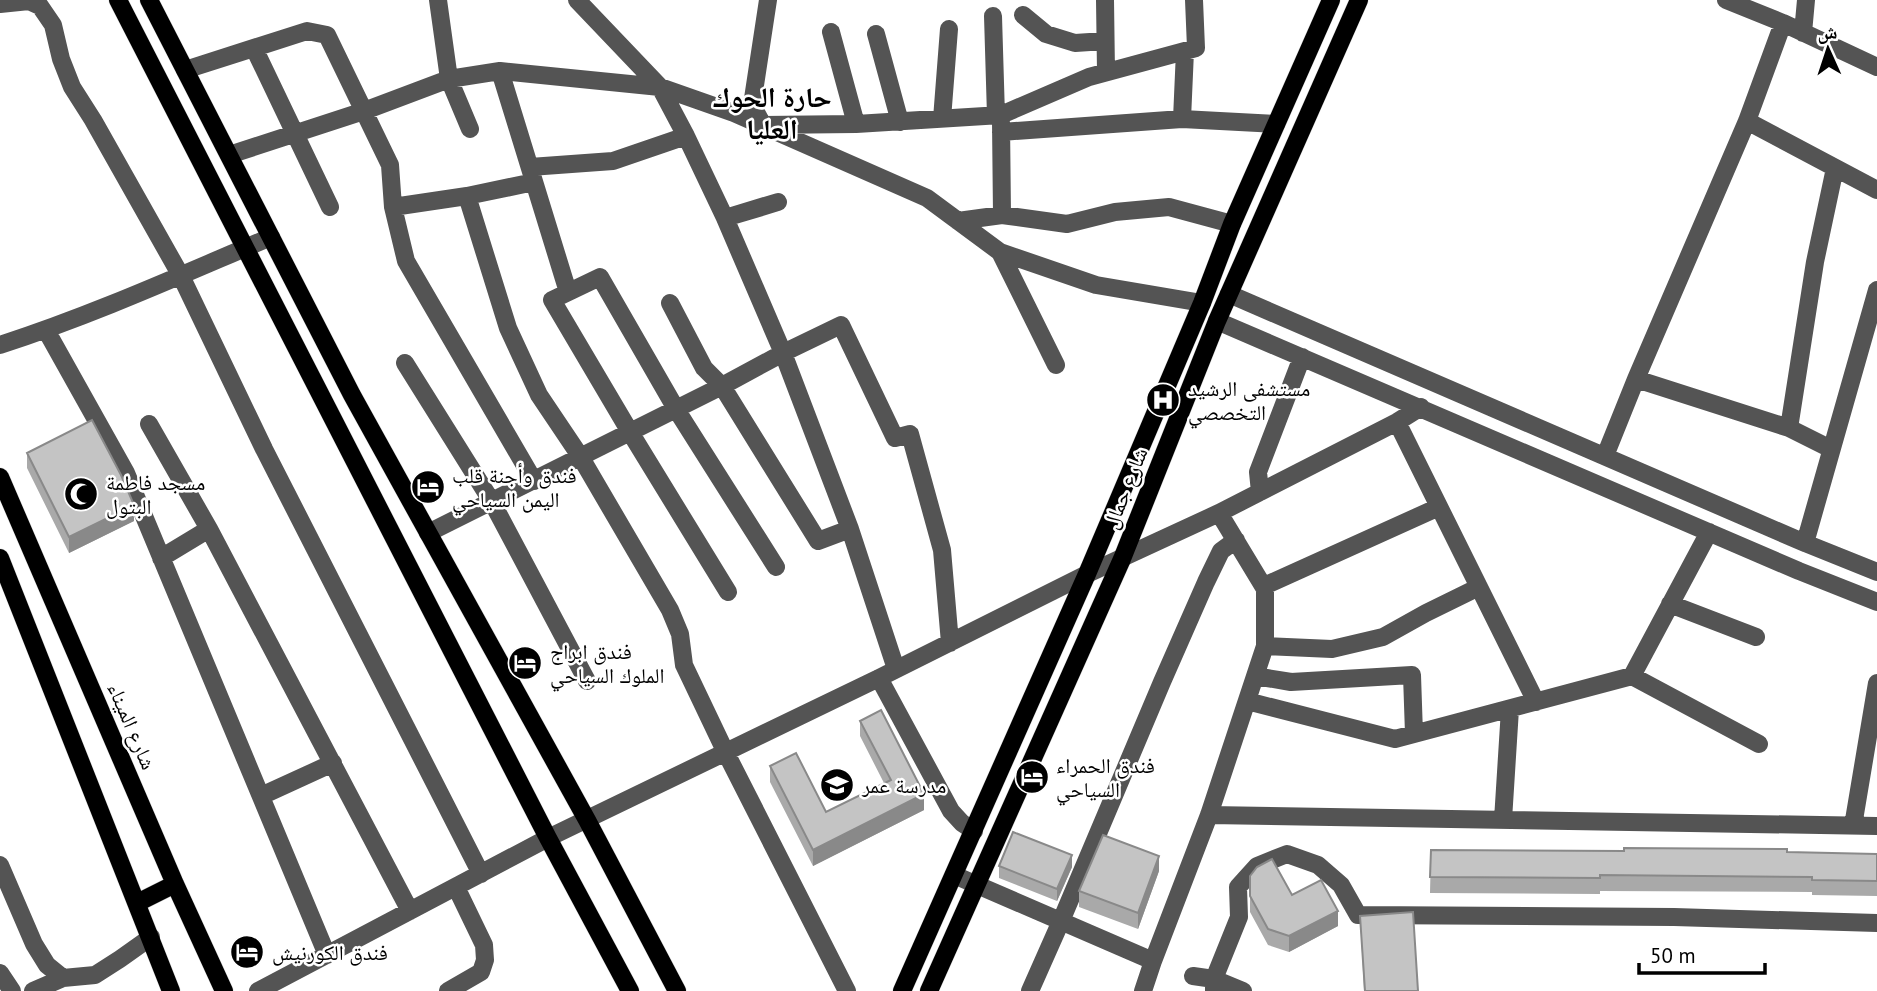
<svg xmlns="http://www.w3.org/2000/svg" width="1877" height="991" viewBox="0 0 1877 991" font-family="'PT Sans','Noto Naskh Arabic',sans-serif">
<rect width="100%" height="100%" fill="#fff"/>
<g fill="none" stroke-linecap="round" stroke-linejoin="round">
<!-- major casing -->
<g stroke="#dbdbdb" stroke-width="19">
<path id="major" d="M 118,0 L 548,838 L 630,991
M 149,0 L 352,395 L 587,820 L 677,991
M 0,477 L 175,884 L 224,991
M 0,558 L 171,991
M 137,903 L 175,884
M 902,991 L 1087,574 L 1202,303 L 1232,224 L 1331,0
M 929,991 L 1122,559 L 1217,321 L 1359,0"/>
</g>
<!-- minor -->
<path stroke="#545454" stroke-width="18" d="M 438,0 L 449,79 L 470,129
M 577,0 L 660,87 L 686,136 L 725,218 L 783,353 L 850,529 L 896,669
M 768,0 L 752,105 L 763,125 L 856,124 L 1001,115 L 1089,77 L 1196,48 L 1194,0
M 1105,0 L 1106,72
M 1726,0 L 1783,23 L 1877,67
M 0,4 L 29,1 L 40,6 L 53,25 L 61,59 L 72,87 L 93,120 L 181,276 L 264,449 L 481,874
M 1023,15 L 1046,34 L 1075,43 L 1105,41
M 993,16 L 996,116
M 831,32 L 856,124
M 1803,33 L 1806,0
M 876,34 L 900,122
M 254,48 L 330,207
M 185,70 L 307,31 L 327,35 L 390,165 L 393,207 L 406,261 L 534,481
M 500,71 L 568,292
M 942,119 L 949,29
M 1182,119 L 1185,51
M 1747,121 L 1877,190
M 1001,122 L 1002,215
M 1001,132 L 1182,119 L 1276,124
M 229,155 L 364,111 L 449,79 L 500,71 L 660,87 L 734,113 L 927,198 L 1000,252 L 1056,365
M 530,167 L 613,161 L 686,136
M 467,196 L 508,328 L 539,395 L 580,456 L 670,610 L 680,634 L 684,665 L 725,751 L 847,991
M 393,207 L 467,196 L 534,182
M 725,218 L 778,202
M 958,221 L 1002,215 L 1067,224 L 1115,212 L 1169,207 L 1232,224
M 1000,252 L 1096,285 L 1202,303
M 1229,294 L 1805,543 L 1877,572
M 670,303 L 704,368 L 722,386 L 818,541 L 850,529
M 1217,321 L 1799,571 L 1877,602
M 46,330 L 126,473 L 327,955
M 0,345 C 93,315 181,275 271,237
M 405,363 L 492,502 L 587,681
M 1636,379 L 1789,428 L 1831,449
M 1397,422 L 1536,702
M 149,424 L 209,529 L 410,911
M 1789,428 L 1815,262 L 1835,168
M 1605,456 L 1636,379 L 1747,121 L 1783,23
M 1260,492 L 1258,472 L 1302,357
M 428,533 L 722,386 L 783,353 L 841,325 L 895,438 L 910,434 L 942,550 L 950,643
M 1805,543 L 1877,290
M 161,558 L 209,529
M 1264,586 L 1439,507
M 728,592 L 630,432 L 552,300 L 600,277 L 676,409 L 776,567
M 1670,604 L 1756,637
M 1265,646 L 1332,649 L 1383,637 L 1426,613 L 1479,587
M 1255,676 L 1291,682 L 1412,675 L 1414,734
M 1632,676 L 1709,532
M 879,678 L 951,811 L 962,823 L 974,831
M 1247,701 L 1395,739 L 1632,676 L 1759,744
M 261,796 L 333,763
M 1209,815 L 1877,826
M 1503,820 L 1510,709
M 1853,826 L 1877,683
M 0,865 L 34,944 L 47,965 L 63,978 L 95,975 L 120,959 L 151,937
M 954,875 L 1153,961
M 0,973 L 12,991
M 1193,976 L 1214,979 L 1239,917 L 1238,887 L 1257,866 L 1287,854 L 1318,865 L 1341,885 L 1358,915 L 1674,917 L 1877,923
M 33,991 L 63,978
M 258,991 L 548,838 L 879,678 L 1087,574 L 1219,513 L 1397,422 L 1421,407
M 448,991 L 481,972 L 485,960 L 484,945 L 456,887
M 1030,991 L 1061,921 L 1162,682 L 1206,582 L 1221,551 L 1236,540
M 1143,991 L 1153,961 L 1209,815 L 1265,646 L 1265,589 L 1219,513
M 1214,991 L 1214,979 L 1243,991"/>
<!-- major -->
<use href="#major" stroke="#000" stroke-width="18"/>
</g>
<!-- wall -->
<path fill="#a9a9a9" d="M 27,453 L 134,521 L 69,553 L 27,468 Z
M 860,721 L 924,810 L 813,866 L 770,782 L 770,766 L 826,812 L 884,783 L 860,736 Z
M 1431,850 L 1877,854 L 1877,896 L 1812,895 L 1812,892 L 1600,891 L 1600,894 L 1430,893 Z
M 999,866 L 1072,867 L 1057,901 L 999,878 Z
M 1159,871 L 1138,929 L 1079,907 L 1079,891 Z
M 1250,876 L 1292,895 L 1338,926 L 1289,952 L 1268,945 L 1250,912 Z
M 1360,916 L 1418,991 L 1364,991 Z"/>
<!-- shaded-wall -->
<path fill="#898989" d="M 134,505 L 134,521 L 69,553 L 69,537 Z
M 924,794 L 924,810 L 813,866 L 813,850 Z
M 1072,855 L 1072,867 L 1057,901 L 1057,889 Z
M 1159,856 L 1159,871 L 1138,929 L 1138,913 Z
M 1338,911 L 1338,926 L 1289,952 L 1289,936 Z"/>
<!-- building -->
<path fill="#c4c4c4" stroke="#898989" stroke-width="2" d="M 92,420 L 121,475 L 134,505 L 69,537 L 27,453 Z
M 881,710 L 924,794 L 813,850 L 770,766 L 796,753 L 826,812 L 891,780 L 860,721 Z
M 1013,832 L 1072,855 L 1057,889 L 999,866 Z
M 1103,835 L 1159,856 L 1138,913 L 1079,891 Z
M 1624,848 L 1787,849 L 1787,852 L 1877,854 L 1877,881 L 1812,880 L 1812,877 L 1600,875 L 1600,878 L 1430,877 L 1431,850 L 1624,851 Z
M 1272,859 L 1292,895 L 1321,880 L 1338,911 L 1289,936 L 1268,929 L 1250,896 L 1250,876 L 1257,867 Z
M 1413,912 L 1418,991 L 1365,991 L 1360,916 Z"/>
<!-- icons -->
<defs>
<g id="hospital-disc" transform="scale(1.75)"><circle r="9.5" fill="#000" stroke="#fff"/><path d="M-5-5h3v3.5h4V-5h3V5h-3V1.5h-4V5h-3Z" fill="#fff"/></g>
<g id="hotel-disc" transform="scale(1.75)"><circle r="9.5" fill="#000" stroke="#fff"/><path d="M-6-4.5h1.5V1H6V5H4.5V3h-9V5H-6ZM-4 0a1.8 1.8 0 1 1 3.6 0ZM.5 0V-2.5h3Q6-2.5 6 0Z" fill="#fff"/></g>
<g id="mosque-disc" transform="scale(1.75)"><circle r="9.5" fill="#000" stroke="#fff"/><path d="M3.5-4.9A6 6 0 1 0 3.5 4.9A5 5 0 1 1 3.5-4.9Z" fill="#fff"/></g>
<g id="school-disc" transform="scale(1.75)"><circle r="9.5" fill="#000" stroke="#fff"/><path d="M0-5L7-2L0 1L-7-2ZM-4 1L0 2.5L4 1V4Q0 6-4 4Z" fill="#fff"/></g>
</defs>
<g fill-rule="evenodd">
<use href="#hospital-disc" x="1163" y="400"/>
<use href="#hotel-disc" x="428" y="487"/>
<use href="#mosque-disc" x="81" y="494"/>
<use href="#hotel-disc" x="525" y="663"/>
<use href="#hotel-disc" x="1032" y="777"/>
<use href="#school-disc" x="837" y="785"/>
<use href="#hotel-disc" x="247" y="952"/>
</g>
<g text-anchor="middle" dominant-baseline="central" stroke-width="5" stroke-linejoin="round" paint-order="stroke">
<!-- poi labels -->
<g font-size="21" fill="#000" stroke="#fff" text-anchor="start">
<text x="1188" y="388">مستشفى الرشيد<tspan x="1188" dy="24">التخصصي</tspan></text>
<text x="452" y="475">فندق وأجنة قلب<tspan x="452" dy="24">اليمن السياحي</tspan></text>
<text x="106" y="482">مسجد فاطمة<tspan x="106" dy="24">البتول</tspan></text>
<text x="550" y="651">فندق ابراج<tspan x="550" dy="24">الملوك السياحي</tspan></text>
<text x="1056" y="765">فندق الحمراء<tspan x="1056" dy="24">السياحي</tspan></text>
<text x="862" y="785">مدرسة عمر</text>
<text x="272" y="952">فندق الكورنيش</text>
</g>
<!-- street labels -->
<g font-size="21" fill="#000" stroke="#fff">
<text transform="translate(1125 488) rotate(-68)">شارع جمال</text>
<text transform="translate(132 726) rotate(67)">شارع الميناء</text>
</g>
<!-- district labels -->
<g font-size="28" font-weight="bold" fill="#000" stroke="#fff">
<text x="772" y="96">حارة الحوك<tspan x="772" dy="32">العليا</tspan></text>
</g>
</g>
<!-- north arrow -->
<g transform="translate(1828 49) rotate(357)" stroke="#ffffff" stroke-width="5" paint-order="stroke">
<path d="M0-5L12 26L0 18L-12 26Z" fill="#000000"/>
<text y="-10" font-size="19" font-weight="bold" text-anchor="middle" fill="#000000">ش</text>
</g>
<!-- scale -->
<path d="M1639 963v10h126v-10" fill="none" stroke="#000000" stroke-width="3.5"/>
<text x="1650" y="963" font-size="21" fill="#000000" stroke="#ffffff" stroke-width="5" paint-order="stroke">50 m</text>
</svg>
